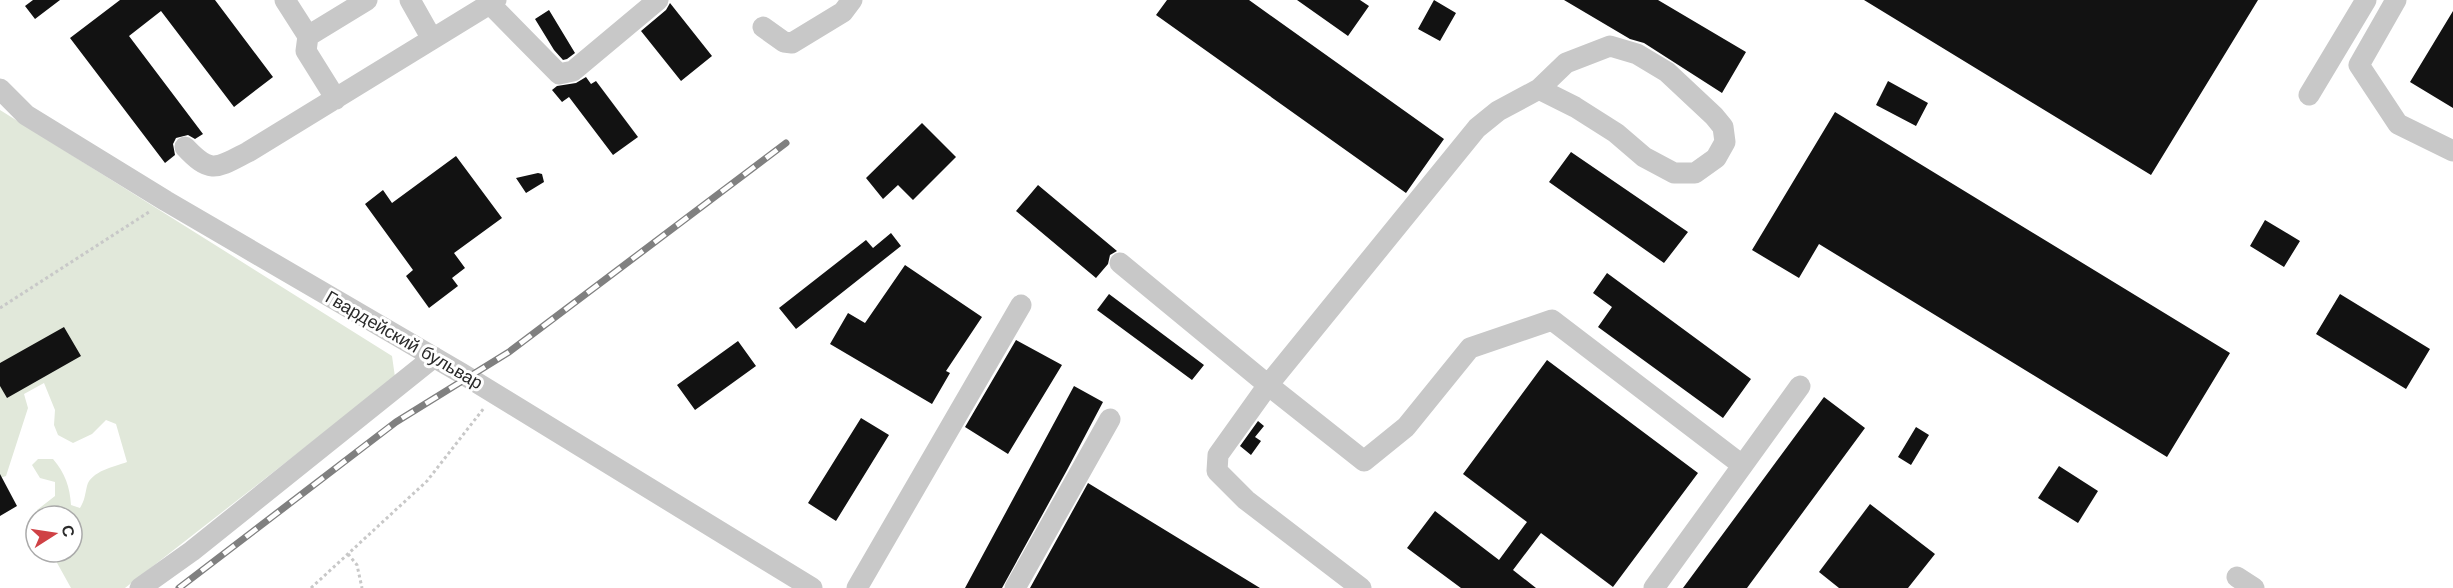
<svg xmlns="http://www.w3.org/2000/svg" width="2453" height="588" viewBox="0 0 2453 588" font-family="Arial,sans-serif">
<rect width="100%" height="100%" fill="#fff"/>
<!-- green -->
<path fill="#e1e8da" d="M 0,110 L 392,356 L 395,377 L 125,588 L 71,588 L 51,552 L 72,552 L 72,516 L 39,516 L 37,510 L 55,496 L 55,482 L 40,478 L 32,465 L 38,459 L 53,459 C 65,473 70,487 71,505 L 80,508 C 85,500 85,494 87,486 C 91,471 114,467 127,462 L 116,424 L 106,420 L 92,434 L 73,443 L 58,435 L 54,425 L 55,410 L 44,383 L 24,394 L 28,408 L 6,476 L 0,478 Z"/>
<!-- building -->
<path fill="#121212" d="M 33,0 L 60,0 L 35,19 L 25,6 Z
M 120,0 L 215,0 L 273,77 L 234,107 L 161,11 L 129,36 L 203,134 L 195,139 L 188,135 L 176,138 L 173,144 L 175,155 L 165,163 L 70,38 Z
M 1167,0 L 1249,0 L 1444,139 L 1406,193 L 1156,15 Z
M 1297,0 L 1360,0 L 1369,6 L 1348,36 Z
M 1434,0 L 1456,13 L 1440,41 L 1418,29 Z
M 1564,0 L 1658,0 L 1746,52 L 1722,93 L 1644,43 L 1630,39 Z
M 1864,0 L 2258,0 L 2151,175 Z
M 670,3 L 712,56 L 681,81 L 641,31 L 666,10 Z
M 549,10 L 575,53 L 567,59 L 563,60 L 554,50 L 535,19 Z
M 2453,11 L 2453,108 L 2410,82 Z
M 586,77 L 591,84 L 596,81 L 638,137 L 613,155 L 569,97 L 562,102 L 552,90 L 557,86 L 576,83 Z
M 1888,81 L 1928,103 L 1916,126 L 1876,105 Z
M 1835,112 L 2230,353 L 2167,457 L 1819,244 L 1799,278 L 1752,250 Z
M 922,123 L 956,157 L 913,200 L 898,185 L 883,199 L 866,178 Z
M 1571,152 L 1688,232 L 1664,263 L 1549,182 Z
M 456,156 L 502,218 L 454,253 L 465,268 L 452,278 L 458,286 L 429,308 L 406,276 L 413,270 L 365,204 L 383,190 L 392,203 Z
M 538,173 L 542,174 L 544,182 L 526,193 L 516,178 Z
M 1038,185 L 1117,251 L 1110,255 L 1108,264 L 1096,278 L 1016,211 Z
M 2265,220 L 2300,241 L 2284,267 L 2250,246 Z
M 891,233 L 901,246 L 796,329 L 779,308 L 866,240 L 873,248 Z
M 905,265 L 982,317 L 946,371 L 950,373 L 932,404 L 830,344 L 848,313 L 865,323 Z
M 1607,273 L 1751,379 L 1723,418 L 1598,327 L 1612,307 L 1593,293 Z
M 1109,294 L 1204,365 L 1192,380 L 1097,310 Z
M 2340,294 L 2430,349 L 2406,389 L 2316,334 Z
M 64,327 L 81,356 L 7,398 L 0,386 L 0,363 Z
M 1016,340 L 1062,365 L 1008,454 L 965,427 Z
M 738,341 L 756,366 L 695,410 L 677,385 Z
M 1547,360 L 1698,473 L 1613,587 L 1541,533 L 1513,570 L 1536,588 L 1461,588 L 1407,548 L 1435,511 L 1499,560 L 1527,522 L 1463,474 Z
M 1074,386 L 1103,402 L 1067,470 L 1002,588 L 965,588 Z
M 1824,397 L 1865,428 L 1747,588 L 1683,588 Z
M 861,418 L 889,435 L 836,521 L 808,503 Z
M 1258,421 L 1264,426 L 1255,437 L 1261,441 L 1251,455 L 1240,446 Z
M 1916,427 L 1929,435 L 1911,465 L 1898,457 Z
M 2059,466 L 2098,491 L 2078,523 L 2038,498 Z
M 0,474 L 17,506 L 0,516 Z
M 1088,483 L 1260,588 L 1030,588 Z
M 1870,504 L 1935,554 L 1908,588 L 1839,588 L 1819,572 Z"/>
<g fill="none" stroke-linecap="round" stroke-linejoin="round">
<!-- path -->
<path stroke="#c8c8c8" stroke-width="3" stroke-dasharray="3 3" stroke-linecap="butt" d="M 0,308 L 149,212
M 348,554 L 357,565 L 362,588
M 311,588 L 427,481 L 484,408"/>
<!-- minor -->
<path stroke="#c8c8c8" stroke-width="21" d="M 285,0 L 308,36 L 306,51 L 336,99
M 410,0 L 432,39
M 2396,0 L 2359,65 L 2398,124 L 2453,151
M 490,4 L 559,74 L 573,71 L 658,0
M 763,27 L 784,42 L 792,43 L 843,12 L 852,0
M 308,36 L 367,0
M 0,89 L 26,115 L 166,201 L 461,373 L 812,588
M 2309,95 L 2366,0
M 185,147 C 211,175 217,168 248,152 L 496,0
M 1120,263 L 1268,385 L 1477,128 L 1498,111 L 1539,89 L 1566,63 L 1610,46 L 1637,54 L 1667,72 L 1714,116 L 1723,127 L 1725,142 L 1716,158 L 1695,173 L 1674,173 L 1644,157 L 1616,133 L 1575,107 L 1539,89
M 2237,577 L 2254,588
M 140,588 L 192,551 L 434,357
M 857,588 L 1021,305
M 1015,588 L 1110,419
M 1361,588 L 1246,500 L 1217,471 L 1218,455 L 1268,385 L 1364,461 L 1406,427 L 1470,348 L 1552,320 L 1742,465
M 1654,588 L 1800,386"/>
<!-- rail casing -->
<g stroke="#808080" stroke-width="7">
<path id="rail" d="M 179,588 L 396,422 L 509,352 L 786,143"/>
</g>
<!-- rail -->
<use href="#rail" stroke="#fff" stroke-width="4.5" stroke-dasharray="14" stroke-linecap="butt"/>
</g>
<g text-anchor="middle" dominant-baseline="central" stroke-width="6" stroke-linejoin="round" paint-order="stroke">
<!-- street labels -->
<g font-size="18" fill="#2b2b2b" stroke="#fff">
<text transform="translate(404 340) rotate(30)">Гвардейский бульвар</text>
</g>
</g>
<!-- north arrow -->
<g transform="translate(54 534) rotate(78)"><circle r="28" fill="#ffffff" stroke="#aaaaaa" stroke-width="1.5"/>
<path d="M0-4.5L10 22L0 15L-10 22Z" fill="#cf4145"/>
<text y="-9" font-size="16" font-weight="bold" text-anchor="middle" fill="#2b2b2b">С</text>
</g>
</svg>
